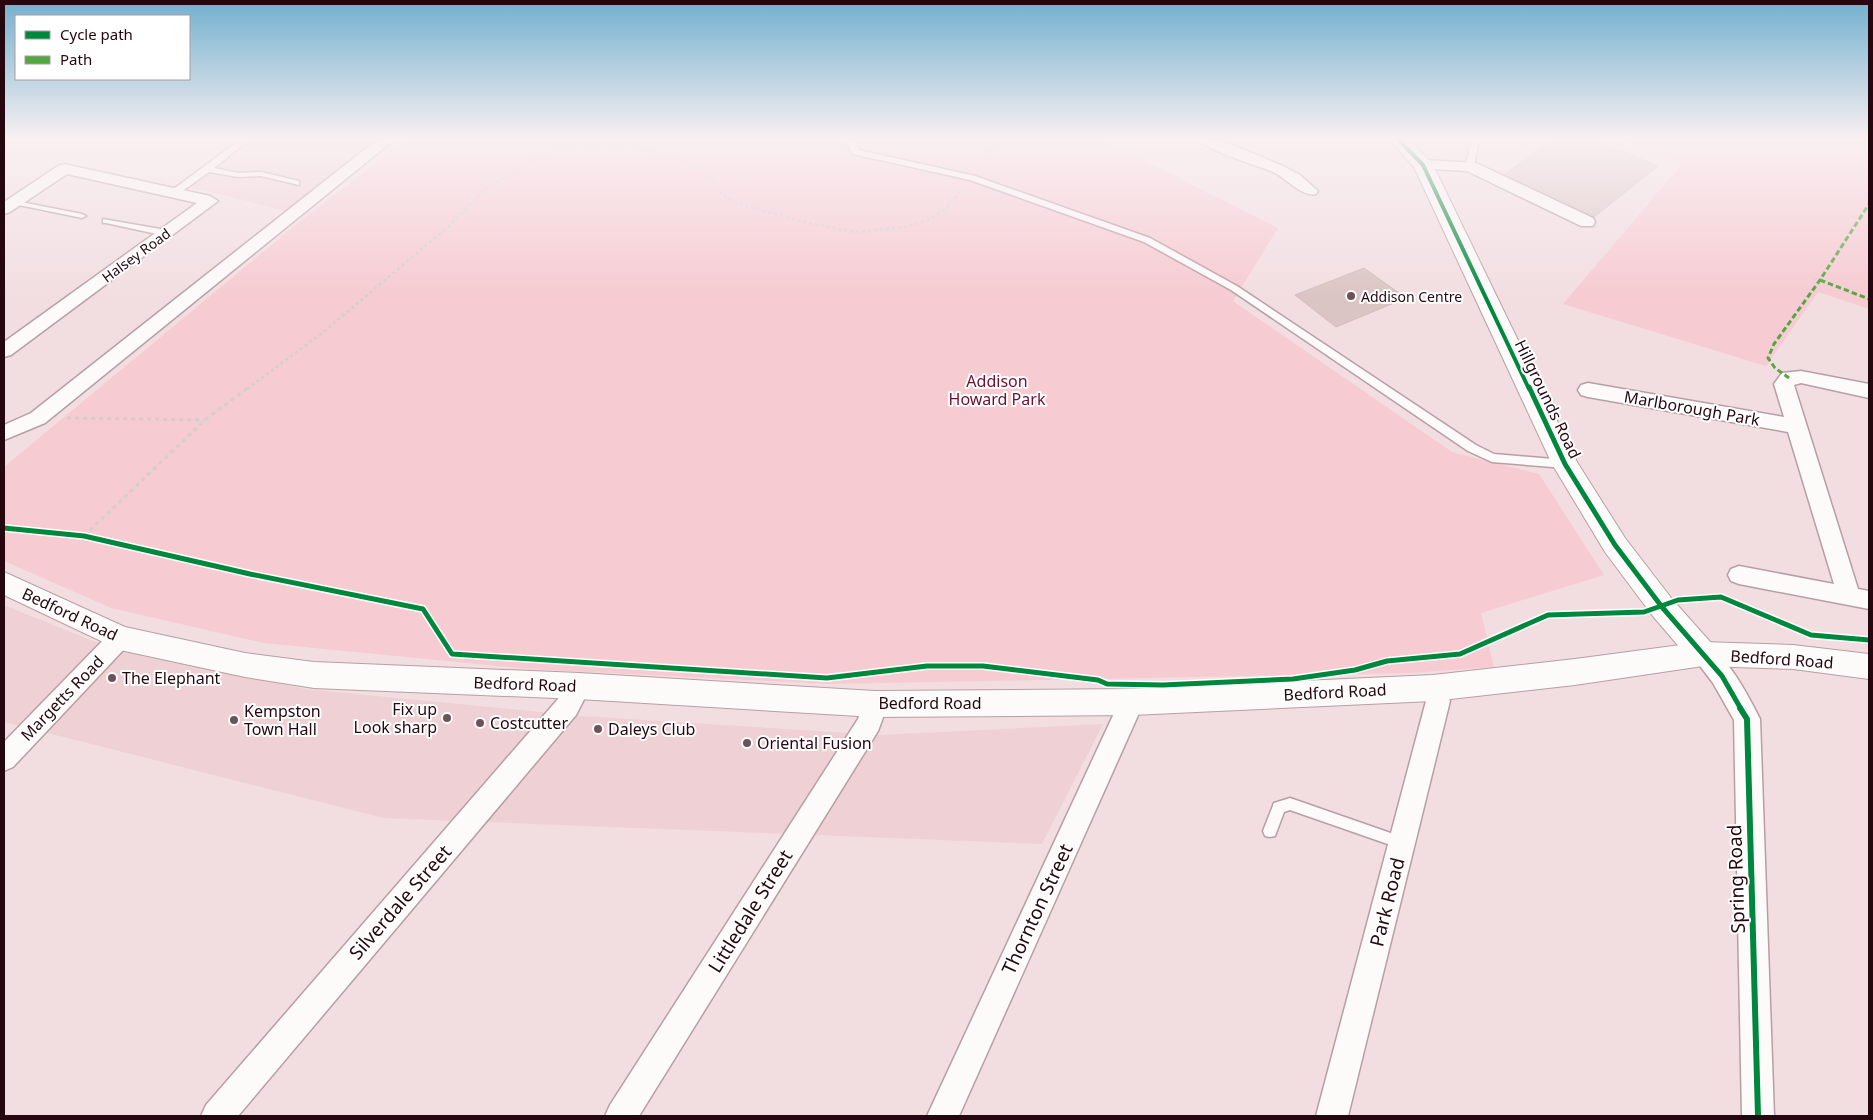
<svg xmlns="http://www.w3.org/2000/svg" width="1873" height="1120" viewBox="0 0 1873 1120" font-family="'Noto Sans',sans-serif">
<rect width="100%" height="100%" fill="#f2dee1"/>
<!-- built -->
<path fill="#efd0d5" d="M 251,139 L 378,139 L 285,211 L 183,185 Z
M 4,605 L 103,645 L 305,689 L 582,716 L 880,735 L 1103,724 L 1042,844 L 384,818 L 4,722 Z"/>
<!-- green -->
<path fill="#f6cbd2" d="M 407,139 L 1101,139 L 1278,228 L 1233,301 L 1452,452 L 1539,474 L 1604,575 L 1481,613 L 1494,667 L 1410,673 L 827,684 L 529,669 L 264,643 L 111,608 L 4,561 L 4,467 L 299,222 Z
M 1623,139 L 1869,139 L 1869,309 L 1818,292 L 1766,366 L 1563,304 L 1683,163 Z"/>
<!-- building -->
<path fill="#dbc5c4" stroke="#d5bcbb" d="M 1554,139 L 1592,139 L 1658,166 L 1594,217 L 1502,176 Z
M 1364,268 L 1406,298 L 1336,327 L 1295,295 Z"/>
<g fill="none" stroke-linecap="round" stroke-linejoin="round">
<!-- service casing -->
<g stroke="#b79fa3" stroke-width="3">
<path id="service" d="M 241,139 L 250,139 L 214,168 L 238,173 L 261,172 L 299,181 L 299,185 L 261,176 L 238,177 L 209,172 L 177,195 L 171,195 L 171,191 Z
M 844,139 L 852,139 L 859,150 L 975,176 L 1150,238 L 1237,286 L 1476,445 L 1494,454 L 1565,460 L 1570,464 L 1565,468 L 1492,462 L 1468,451 L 1231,290 L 1144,242 L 970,180 L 853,154 Z
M 1471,139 L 1479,139 L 1474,166 L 1470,168 L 1466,166 Z
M 11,200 L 82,214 L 86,216 L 82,218 L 14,204 L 11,204 Z
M 103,219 L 166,230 L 170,233 L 166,236 L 106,223 L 103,223 Z
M 1290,798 L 1402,837 L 1407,838 L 1409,843 L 1407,848 L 1402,849 L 1290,810 L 1284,812 L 1275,836 L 1270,837 L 1265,836 L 1263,831 L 1274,803 Z"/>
</g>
<!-- minor casing -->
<g stroke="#b79fa3" stroke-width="3">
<path id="minor" d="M 378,139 L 395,139 L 45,423 L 4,440 L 4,425 L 31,413 Z
M 1198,139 L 1218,139 L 1283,166 L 1300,175 L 1318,191 L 1316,194 C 1303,198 1286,178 1273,172 C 1257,165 1207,151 1198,139 Z
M 1423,160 L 1476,163 L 1593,218 L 1595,222 L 1593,226 L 1581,226 L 1467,171 L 1417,168 L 1415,165 L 1417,162 Z
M 64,164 L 210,196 L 218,201 L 11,355 L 4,357 L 4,342 L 197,203 L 67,174 L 10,212 L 4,214 L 4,202 L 58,166 Z
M 1801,371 L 1869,384 L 1869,398 L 1801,383 L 1794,385 L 1858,589 L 1869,591 L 1869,609 L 1739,584 L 1731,581 L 1728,575 L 1731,569 L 1739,566 L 1834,584 L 1788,432 L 1588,397 L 1581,395 L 1578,390 L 1581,385 L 1588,383 L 1784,417 L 1774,384 L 1782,373 Z
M 120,628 L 128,631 L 132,638 L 128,645 L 13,767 L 4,771 L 4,742 L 112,631 Z
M 1703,644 C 1726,652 1749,697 1760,719 L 1774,1116 L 1742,1116 L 1734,720 L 1713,683 L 1691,654 L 1694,647 Z
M 579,675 L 588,679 L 591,686 L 576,715 L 238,1116 L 201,1116 L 206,1105 L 558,699 L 570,679 Z
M 1433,677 L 1442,681 L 1450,701 L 1348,1116 L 1316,1116 L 1426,701 L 1421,688 L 1424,681 Z
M 1132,691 L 1141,694 L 1144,702 L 959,1116 L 927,1116 L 1123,694 Z
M 875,693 L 884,696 L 888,704 L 878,731 L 639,1116 L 605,1116 L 610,1105 L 858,719 L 866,696 Z"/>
</g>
<!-- tertiary casing -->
<g stroke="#b79fa3" stroke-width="2">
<path id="tertiary" d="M 1389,139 L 1408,139 L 1433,165 L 1577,462 L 1625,538 L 1672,599 L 1713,645 L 1718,654 L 1713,663 L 1703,666 L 1693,663 L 1652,615 L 1605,552 L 1552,464 L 1414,167 Z"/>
</g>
<!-- secondary casing -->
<g stroke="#b79fa3" stroke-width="2">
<path id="secondary" d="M 4,572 L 125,627 L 245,653 L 314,662 L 579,673 L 875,691 L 1132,689 L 1433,675 L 1575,659 L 1703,642 L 1793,645 L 1869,654 L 1869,679 L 1793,669 L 1703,666 L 1575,685 L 1433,701 L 1132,715 L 875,717 L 579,699 L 314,688 L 245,677 L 120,650 L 4,595 Z"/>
</g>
<!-- path-far1 -->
<path stroke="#d5cecf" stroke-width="2.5" stroke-dasharray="3 3" stroke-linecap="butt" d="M 525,139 L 558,147 L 641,148 L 696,166 L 711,178 L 722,195 L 745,206 L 813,224 L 855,232 L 906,227 L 928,220 L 945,210 L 962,189
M 980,167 L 990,152 L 1007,139
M 247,389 L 326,330 L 449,226 L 487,187 L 558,147"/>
<!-- path -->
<path stroke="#d5cecf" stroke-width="3" stroke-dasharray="4 4" stroke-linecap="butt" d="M 67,418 L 205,420
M 84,536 L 205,420 L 249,387"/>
<!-- service -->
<use href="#service" fill="#fdfafa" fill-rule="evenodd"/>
<!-- minor -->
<use href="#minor" fill="#fdfafa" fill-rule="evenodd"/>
<!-- tertiary -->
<use href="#tertiary" fill="#fdfafa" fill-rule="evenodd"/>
<!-- secondary -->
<use href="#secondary" fill="#fdfafa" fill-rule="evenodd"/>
<!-- quiet -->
<path stroke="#53a741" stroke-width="3" stroke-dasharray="5.5 3" stroke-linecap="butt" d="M 1867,139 L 1869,140
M 1820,280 L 1869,299
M 1789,378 L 1775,368 L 1768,358 L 1774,344 L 1820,280 L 1869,204"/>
<!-- cycleway-far2 casing -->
<g stroke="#fff" stroke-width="6">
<path id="cycleway-far2" d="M 1398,139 L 1423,165 L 1529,389"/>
</g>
<!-- cycleway-far1 casing -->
<g stroke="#fff" stroke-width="8">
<path id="cycleway-far1" d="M 1529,387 L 1565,464 L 1615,545 L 1662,607 L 1722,676 L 1741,709
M 4,528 L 84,536 L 250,574 L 423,609 L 452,654 L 827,678 L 927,666 L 983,666 L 1098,680 L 1107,684 L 1163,685 L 1293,679 L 1355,670 L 1387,661 L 1460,654 L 1548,615 L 1644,612 L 1678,600 L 1721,597 L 1811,635 L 1869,640"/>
</g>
<!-- cycleway casing -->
<g stroke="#fff" stroke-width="9">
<path id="cycleway" d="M 1740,708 L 1747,719 L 1758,1116"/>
</g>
<!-- cycleway-far2 -->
<use href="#cycleway-far2" stroke="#00873e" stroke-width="4"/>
<!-- cycleway-far1 -->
<use href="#cycleway-far1" stroke="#00873e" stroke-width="5"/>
<!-- cycleway -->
<use href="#cycleway" stroke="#00873e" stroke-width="6"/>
</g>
<!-- sky -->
<linearGradient id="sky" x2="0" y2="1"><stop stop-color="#73b0ce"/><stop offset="0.47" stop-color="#f9f0f2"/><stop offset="1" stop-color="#f9f0f2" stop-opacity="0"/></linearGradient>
<rect width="1873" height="296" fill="url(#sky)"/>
<!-- markers -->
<g fill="#6d5258" stroke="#fff" stroke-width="2">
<circle cx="1351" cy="296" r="5"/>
<circle cx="112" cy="678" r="5"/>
<circle cx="447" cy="718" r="5"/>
<circle cx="234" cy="720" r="5"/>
<circle cx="480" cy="723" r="5"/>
<circle cx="598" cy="729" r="5"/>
<circle cx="747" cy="743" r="5"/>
</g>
<g text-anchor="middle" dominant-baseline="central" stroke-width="4" stroke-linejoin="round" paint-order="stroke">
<!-- far-street labels -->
<g font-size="14" fill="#25070f" stroke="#fff">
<text transform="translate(136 255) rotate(-36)">Halsey Road</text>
</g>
<!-- far-poi labels -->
<g font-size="14" fill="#25070f" stroke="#fff" text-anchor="start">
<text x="1361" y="296">Addison Centre</text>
</g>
<!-- park labels -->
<g font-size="16" fill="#6c102e" stroke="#fff">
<text x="997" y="381">Addison<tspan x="997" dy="18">Howard Park</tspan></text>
</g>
<!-- street labels -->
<g font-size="16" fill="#25070f" stroke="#fff">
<text transform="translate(1548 399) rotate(64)">Hillgrounds Road</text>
<text transform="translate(1692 408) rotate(10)">Marlborough Park</text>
<text transform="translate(70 614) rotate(25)">Bedford Road</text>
<text transform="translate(1782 659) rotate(4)">Bedford Road</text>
<text transform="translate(525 684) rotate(2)">Bedford Road</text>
<text transform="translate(1335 692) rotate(-3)">Bedford Road</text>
<text transform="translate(62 698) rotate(-46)">Margetts Road</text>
<text x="930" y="703">Bedford Road</text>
</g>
<!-- poi labels -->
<g font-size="16" fill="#25070f" stroke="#fff" text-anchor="start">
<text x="122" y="678">The Elephant</text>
<text x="437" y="709" text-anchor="end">Fix up<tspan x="437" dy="18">Look sharp</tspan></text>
<text x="244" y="711">Kempston<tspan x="244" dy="18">Town Hall</tspan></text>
<text x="490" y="723">Costcutter</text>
<text x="608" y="729">Daleys Club</text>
<text x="757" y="743">Oriental Fusion</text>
</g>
<!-- near-street labels -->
<g font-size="19" fill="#25070f" stroke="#fff">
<text transform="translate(1736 879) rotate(-92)">Spring Road</text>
<text transform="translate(400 902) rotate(-49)">Silverdale Street</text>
<text transform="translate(1387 902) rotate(-76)">Park Road</text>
<text transform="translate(1037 909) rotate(-65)">Thornton Street</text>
<text transform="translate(750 911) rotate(-58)">Littledale Street</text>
</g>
</g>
<!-- border -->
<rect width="1873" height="1120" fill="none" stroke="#25070f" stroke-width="10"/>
<!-- legend -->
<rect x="15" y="15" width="175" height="65" fill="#ffffff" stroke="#a89c9f"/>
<rect x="25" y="31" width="25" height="8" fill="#00873e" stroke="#a89c9f"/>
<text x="60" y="40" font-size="15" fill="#25070f">Cycle path</text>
<rect x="25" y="56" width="25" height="8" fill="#53a741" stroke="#a89c9f"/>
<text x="60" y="65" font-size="15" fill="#25070f">Path</text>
</svg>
